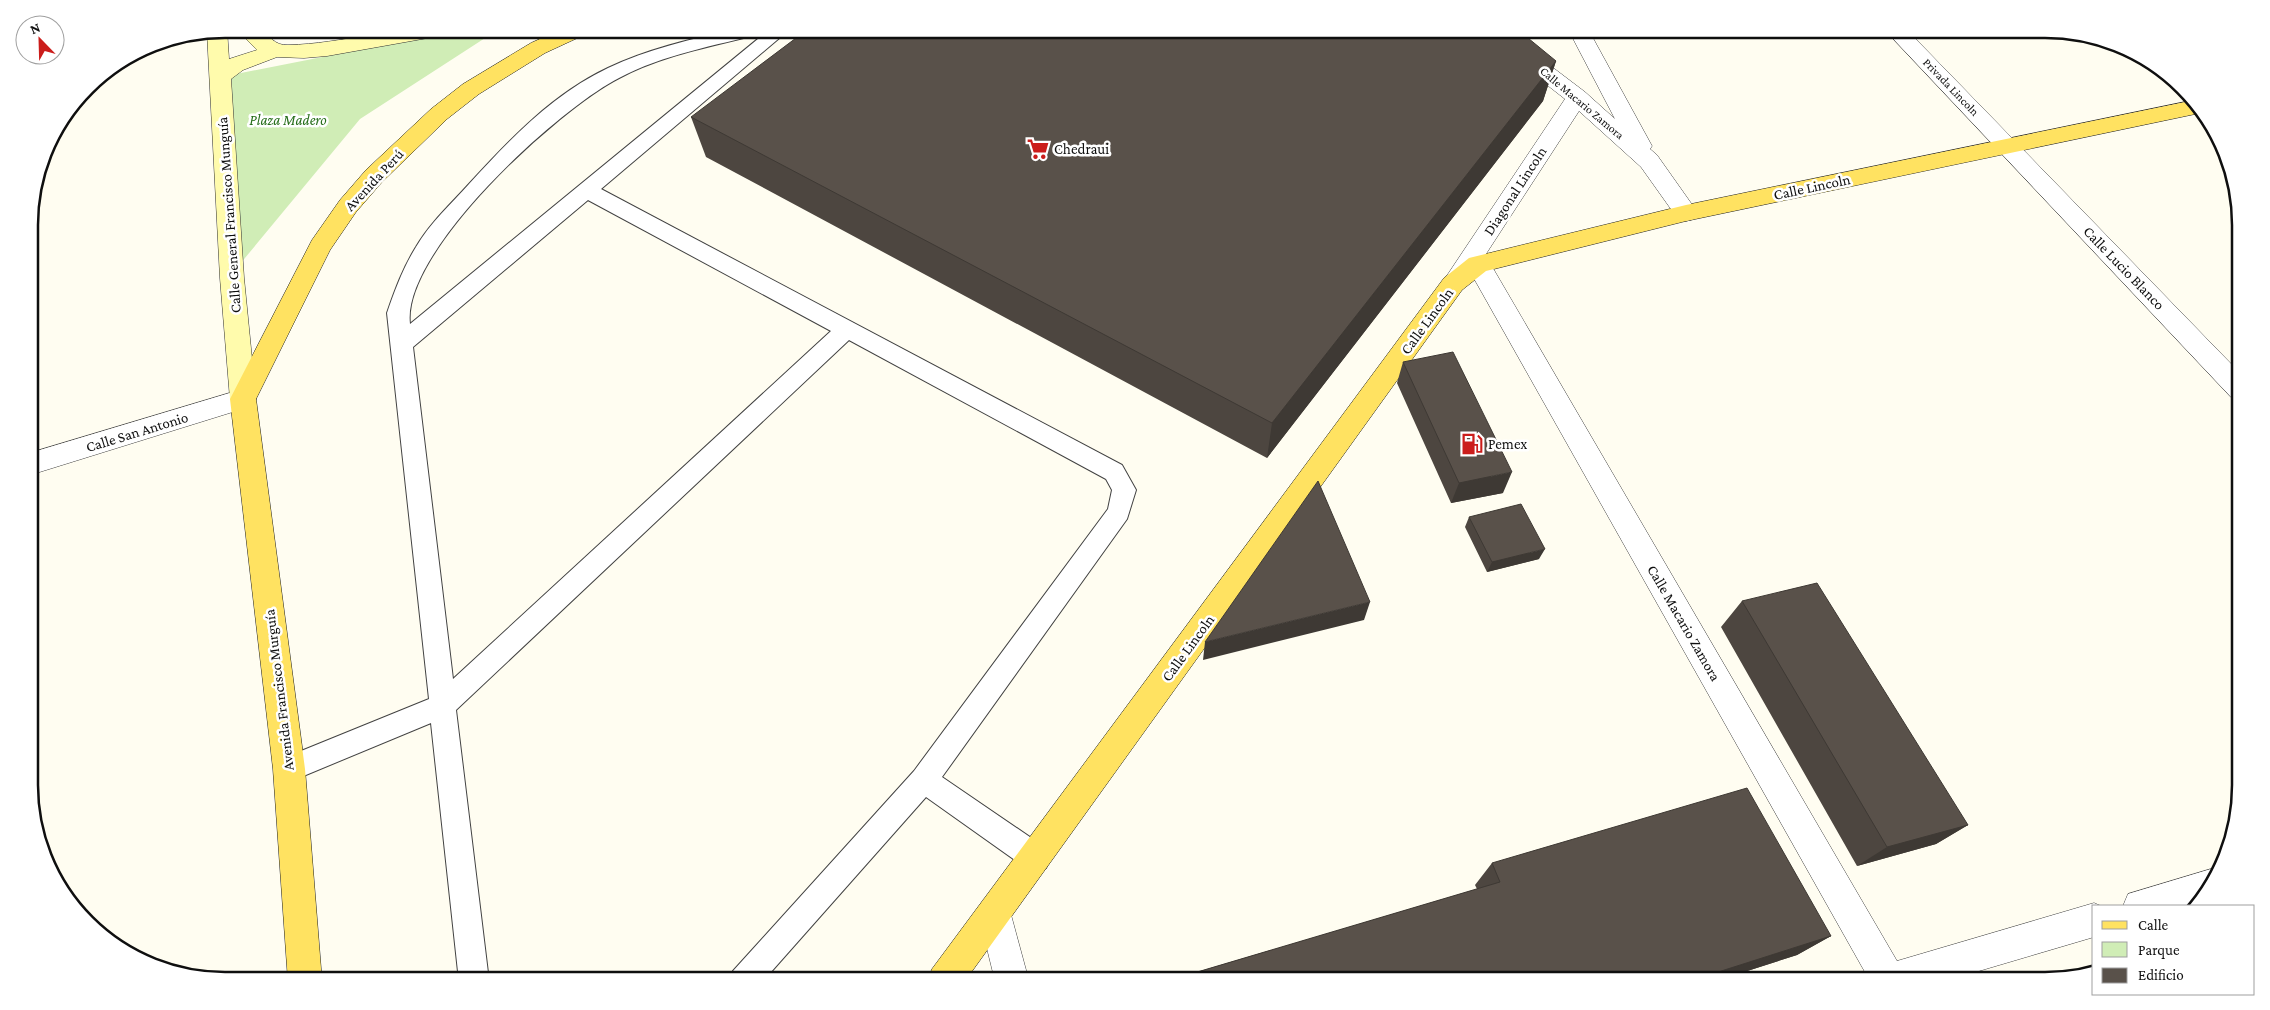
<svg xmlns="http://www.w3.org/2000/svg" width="2270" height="1010" viewBox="0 0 2270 1010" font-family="'Crimson Pro',serif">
<rect width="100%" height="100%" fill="#fffdf1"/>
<!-- green -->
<path fill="#d0edb6" d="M 464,29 L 499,29 L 360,119 L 240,264 L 231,75 Z"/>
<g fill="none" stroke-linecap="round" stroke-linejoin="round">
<!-- lane casing -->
<g stroke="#424242" stroke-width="2">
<path id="lane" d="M 735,29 L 766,29 L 763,33 C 715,46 664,54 619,78 C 558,109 401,252 410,324 L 770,29 L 790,29 L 601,189 L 1122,465 L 1136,490 L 1127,519 L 942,777 L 1046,848 L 1050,858 L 1046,868 L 1036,872 L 1026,868 L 926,797 L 763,981 L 728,981 L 733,971 L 914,771 L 1108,509 L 1112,490 L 1106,479 L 849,340 L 456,710 L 489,981 L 459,981 L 431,723 L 289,782 L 279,778 L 276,769 L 279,760 L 429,699 L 387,313 C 395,290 403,268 416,247 C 430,223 451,204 469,184 C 510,139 553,94 608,68 C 648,49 692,39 735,29 ZM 588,200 L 831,331 L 453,679 L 413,347 Z"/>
</g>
<!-- street casing -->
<g stroke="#424242" stroke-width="1">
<path id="street" d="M 1479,29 L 1502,29 L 1585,92 L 1615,119 L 1568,29 L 1588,29 L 1652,146 L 1650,149 L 1657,155 L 1698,213 L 1694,219 L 1686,221 L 1678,219 L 1641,167 L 1579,111 L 1484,257 L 1487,258 L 1897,961 L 2094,903 L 2101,906 L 2094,906 L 2094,937 L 1945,981 L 1870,981 L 1472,275 C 1466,285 1461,287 1449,283 L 1446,277 L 1565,99 L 1482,34 Z
M 1884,29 L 1906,29 L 2240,373 L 2240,400 L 2231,397 Z
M 243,389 L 252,392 L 256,399 L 252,406 L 30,475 L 30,453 Z
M 2211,869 L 2219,872 L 2199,905 L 2123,906 L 2128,894 Z
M 995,895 L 1007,900 L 1029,981 L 995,981 L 978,912 L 983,900 Z"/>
</g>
<!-- secondary casing -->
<g stroke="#313131" stroke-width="1">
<path id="secondary" d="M 227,29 L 229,59 L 257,50 L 236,29 C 242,29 253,27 259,29 C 270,35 274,46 288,45 C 343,44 395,25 449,29 L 446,34 L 439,36 L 327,56 L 304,58 L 277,57 L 243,70 L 231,79 L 244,278 L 256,399 L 252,406 L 243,409 L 234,406 L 230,399 L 220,278 L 207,32 Z"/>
</g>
<!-- primary casing -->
<g stroke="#202020" stroke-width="1">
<path id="primary" d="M 562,29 L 589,29 L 586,34 L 545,53 L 479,94 L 447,119 L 382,182 L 356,212 L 330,250 L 256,399 L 305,769 L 322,981 L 288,981 L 273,769 L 230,399 L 312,240 L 340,200 L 366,170 L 431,109 L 463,84 L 531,43 Z
M 2195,100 L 2205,112 L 1686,221 L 1486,271 L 1462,290 L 965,981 L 927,981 L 932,969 L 1444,278 L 1469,258 L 1686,205 Z"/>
</g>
<!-- lane -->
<use href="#lane" fill="#fff" fill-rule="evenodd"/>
<!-- street -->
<use href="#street" fill="#fff" fill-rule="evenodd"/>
<!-- secondary -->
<use href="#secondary" fill="#fffbac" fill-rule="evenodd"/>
<!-- primary -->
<use href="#primary" fill="#ffe261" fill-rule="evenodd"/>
</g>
<!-- wall -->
<path fill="#4d4640" d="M 1556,61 L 1543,101 L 1267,458 L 706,157 L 691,117 Z
M 1403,362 L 1503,493 L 1451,503 L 1397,383 Z
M 1469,517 L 1539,559 L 1487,572 L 1465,527 Z
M 1742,601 L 1968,825 L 1936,844 L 1857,866 L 1721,627 Z
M 1492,863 L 1831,936 L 1797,955 L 1716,981 L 1167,981 L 1477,889 L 1475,885 Z"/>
<!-- shaded-wall -->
<path fill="#3e3934" d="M 1556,61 L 1543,101 L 1267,458 L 1272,423 Z
M 1512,472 L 1503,493 L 1451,503 L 1459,483 Z
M 1545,549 L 1539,559 L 1487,572 L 1492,562 Z
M 1370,602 L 1364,620 L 1203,660 L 1205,642 Z
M 1968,825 L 1936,844 L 1857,866 L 1887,847 Z
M 1831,936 L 1797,955 L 1716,981 L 1690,981 Z"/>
<!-- building -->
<path fill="#59514a" stroke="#3e3934" d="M 808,29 L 1517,29 L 1556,61 L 1272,423 L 691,117 Z
M 1453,352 L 1512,472 L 1459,483 L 1403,362 Z
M 1318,481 L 1370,602 L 1205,642 Z
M 1521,504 L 1545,549 L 1492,562 L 1469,517 Z
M 1817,583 L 1968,825 L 1887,847 L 1742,601 Z
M 1747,788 L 1831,936 L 1690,981 L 1167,981 L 1500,882 L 1492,863 Z"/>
<!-- icons -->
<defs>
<g id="supermarket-bare" transform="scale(1.725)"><path d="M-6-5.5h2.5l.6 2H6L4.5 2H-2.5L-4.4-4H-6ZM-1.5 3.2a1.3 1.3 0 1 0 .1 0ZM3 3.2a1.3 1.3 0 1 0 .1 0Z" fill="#cb1d1b" stroke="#fff" stroke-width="2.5" paint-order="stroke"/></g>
<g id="fuel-bare" transform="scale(1.725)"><path d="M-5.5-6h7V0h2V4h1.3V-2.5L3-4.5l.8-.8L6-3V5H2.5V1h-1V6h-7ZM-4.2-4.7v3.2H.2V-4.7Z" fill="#cb1d1b" stroke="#fff" stroke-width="2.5" paint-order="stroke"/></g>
</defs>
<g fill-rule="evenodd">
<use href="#supermarket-bare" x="1038" y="149"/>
<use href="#fuel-bare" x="1472" y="444"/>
</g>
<g text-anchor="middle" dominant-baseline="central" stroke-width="5" stroke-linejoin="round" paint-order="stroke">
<!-- far-street labels -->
<g font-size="12" fill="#0f0f0f" stroke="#fff">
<text transform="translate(1951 87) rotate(46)">Privada Lincoln</text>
<text transform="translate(1582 103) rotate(40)">Calle Macario Zamora</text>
</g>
<!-- park labels -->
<g font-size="15" font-style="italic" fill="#256d19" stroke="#fff">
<text x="288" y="120">Plaza Madero</text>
</g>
<!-- poi labels -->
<g font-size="15" fill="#0f0f0f" stroke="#fff" text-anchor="start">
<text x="1054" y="149">Chedraui</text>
<text x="1488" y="444">Pemex</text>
</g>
<!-- street labels -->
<g font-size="15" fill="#0f0f0f" stroke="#fff">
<text transform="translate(374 180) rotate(-47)">Avenida Perú</text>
<text transform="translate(1812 187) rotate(-12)">Calle Lincoln</text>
<text transform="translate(1515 191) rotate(-57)">Diagonal Lincoln</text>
<text transform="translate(229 215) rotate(-94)">Calle General Francisco Munguía</text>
<text transform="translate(2124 268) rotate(46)">Calle Lucio Blanco</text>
<text transform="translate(1427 321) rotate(-54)">Calle Lincoln</text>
<text transform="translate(137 432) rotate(-17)">Calle San Antonio</text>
<text transform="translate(1684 623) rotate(60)">Calle Macario Zamora</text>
<text transform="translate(1188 648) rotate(-54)">Calle Lincoln</text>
<text transform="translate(279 690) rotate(-97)">Avenida Francisco Murguía</text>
</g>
</g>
<!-- crop -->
<path d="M0 0H2270V1010H0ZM225 38H2045A187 187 0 0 1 2232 225V785A187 187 0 0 1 2045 972H225A187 187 0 0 1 38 785V225A187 187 0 0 1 225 38Z" fill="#fff" fill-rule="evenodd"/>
<path fill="none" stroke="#0f0f0f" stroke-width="2.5" d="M225 38H2045A187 187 0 0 1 2232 225V785A187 187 0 0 1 2045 972H225A187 187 0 0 1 38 785V225A187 187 0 0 1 225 38Z"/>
<!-- legend -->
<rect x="2092" y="905" width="162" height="90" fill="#ffffff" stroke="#9f9f9f"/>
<rect x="2102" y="921" width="25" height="8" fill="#ffe261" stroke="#9f9f9f"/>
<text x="2138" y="930" font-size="15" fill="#0f0f0f">Calle</text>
<rect x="2102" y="942" width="25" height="15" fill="#d0edb6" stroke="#9f9f9f"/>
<text x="2138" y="955" font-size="15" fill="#0f0f0f">Parque</text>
<rect x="2102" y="968" width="25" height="15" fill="#59514a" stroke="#9f9f9f"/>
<text x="2138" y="980" font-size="15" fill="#0f0f0f">Edificio</text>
<!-- north arrow -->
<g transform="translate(40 40) rotate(337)"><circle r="24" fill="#ffffff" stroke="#9f9f9f"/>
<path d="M0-4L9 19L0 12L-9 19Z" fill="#cb1d1b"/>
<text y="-8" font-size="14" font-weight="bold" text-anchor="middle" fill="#0f0f0f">N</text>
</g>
</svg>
